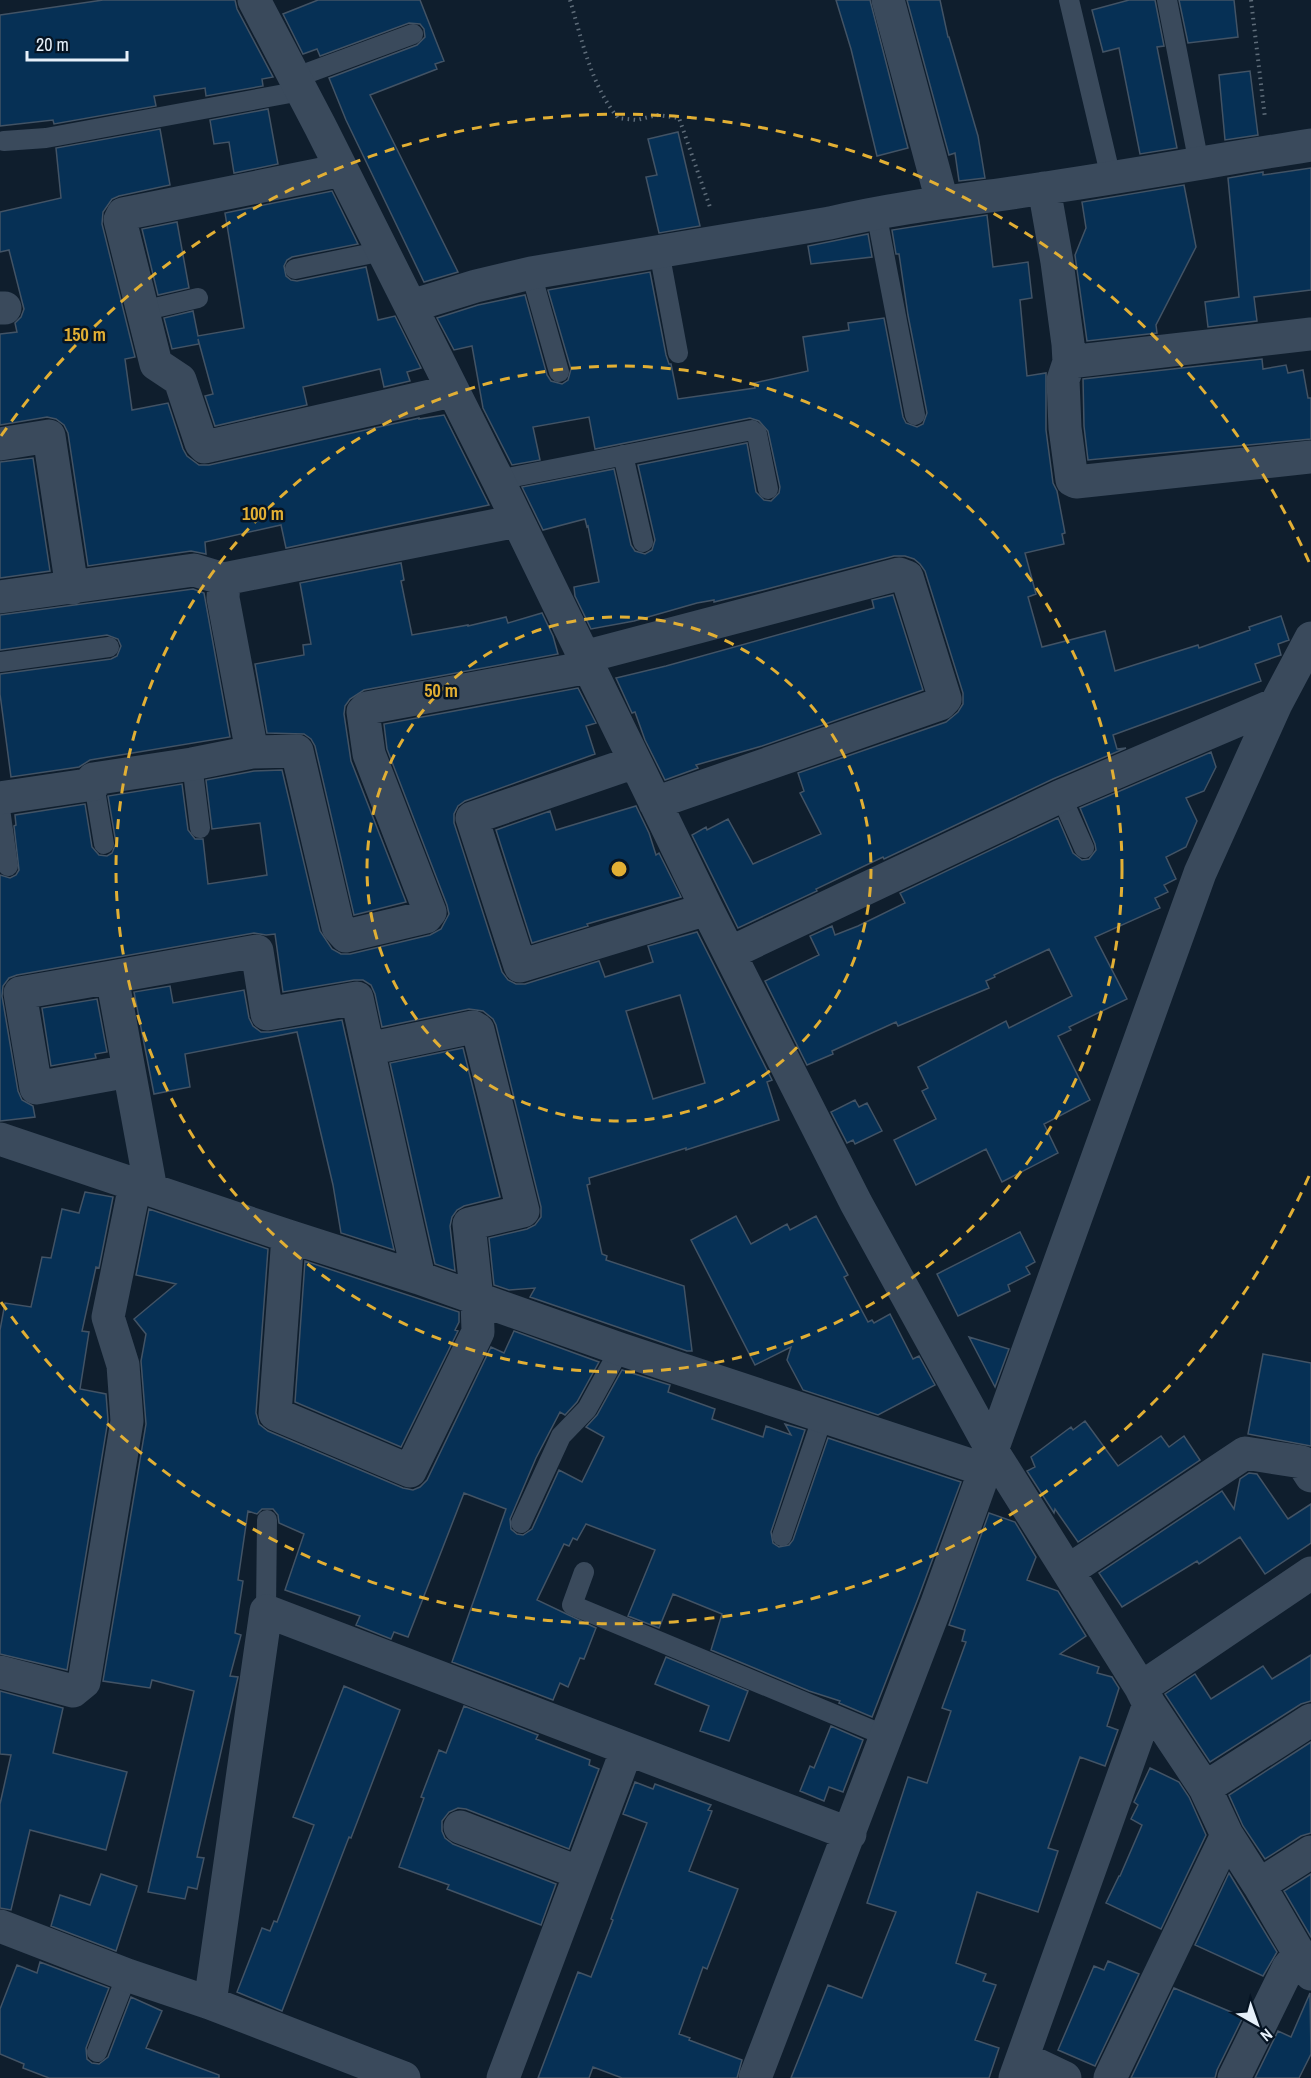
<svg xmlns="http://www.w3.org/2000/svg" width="1311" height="2078" viewBox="0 0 1311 2078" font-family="'Archivo Narrow',sans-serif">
<rect width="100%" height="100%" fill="#0f1e2d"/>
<!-- building -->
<path fill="#063055" stroke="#425365" stroke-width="1.5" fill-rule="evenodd" d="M 103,0 L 235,0 L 237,9 L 273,77 L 262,79 L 263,86 L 206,96 L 205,88 L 154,96 L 156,106 L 54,124 L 53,120 L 0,126 L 0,15 Z
M 318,0 L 420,0 L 444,61 L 435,64 L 437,69 L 370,95 L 458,272 L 424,282 L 346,120 L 329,78 L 417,45 L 425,37 L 424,29 L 420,24 L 409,23 L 320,56 L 317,49 L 303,54 L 283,14 Z
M 836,0 L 870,0 L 908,148 L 877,156 L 851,49 Z
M 907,0 L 940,0 L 948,37 L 949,37 L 978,136 L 985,178 L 959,181 L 955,153 L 949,155 Z
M 1129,0 L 1155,0 L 1164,46 L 1157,47 L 1177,148 L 1140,154 L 1119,48 L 1103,52 L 1092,10 Z
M 1179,0 L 1234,0 L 1238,37 L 1188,43 Z
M 1250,71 L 1258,135 L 1225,140 L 1219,75 Z
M 268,109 L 278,164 L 234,173 L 229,142 L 214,144 L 210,120 Z
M 160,129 L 170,185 L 119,196 L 112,199 L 103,212 L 102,224 L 135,357 L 125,359 L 132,410 L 168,403 L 183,449 L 187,456 L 199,465 L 209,465 L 419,418 L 419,419 L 444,415 L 489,505 L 286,548 L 281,525 L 205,542 L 206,554 L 191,551 L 88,566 L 68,433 L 64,425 L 56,419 L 47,417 L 0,425 L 0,334 L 17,332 L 15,323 L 21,317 L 24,309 L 9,250 L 0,252 L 0,212 L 61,198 L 56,148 Z
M 678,132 L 700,226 L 659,233 L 646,177 L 657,175 L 648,139 Z
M 1311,168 L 1311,290 L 1254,297 L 1257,321 L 1208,327 L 1205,302 L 1239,297 L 1228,178 L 1263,172 L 1263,175 Z
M 1184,185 L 1196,247 L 1156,325 L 1157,333 L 1087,341 L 1075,255 L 1086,228 L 1082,202 Z
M 332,191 L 358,244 L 292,257 L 287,260 L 284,266 L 286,276 L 291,280 L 297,281 L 366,267 L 378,320 L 395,316 L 421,368 L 407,372 L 410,381 L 384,387 L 380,369 L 303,387 L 307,405 L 215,426 L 205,396 L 213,394 L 198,339 L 199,344 L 172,349 L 164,318 L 193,311 L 198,336 L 244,328 L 225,213 Z
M 987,215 L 993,267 L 1028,262 L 1032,298 L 1020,300 L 1027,376 L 1046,373 L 1046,430 L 1053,483 L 1057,491 L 1065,533 L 1062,534 L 1064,544 L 1025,553 L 1036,594 L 1028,597 L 1042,647 L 1105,631 L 1115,671 L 1198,645 L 1199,648 L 1250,630 L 1249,627 L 1281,616 L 1289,640 L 1278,644 L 1281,655 L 1255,664 L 1261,681 L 1113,735 L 1117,749 L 1126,748 L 1053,779 L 884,859 L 883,857 L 816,889 L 817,891 L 738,928 L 692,835 L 706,827 L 707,830 L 728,819 L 753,864 L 821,834 L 800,793 L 804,791 L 798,773 L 946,722 L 958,712 L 963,704 L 963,693 L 925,571 L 920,564 L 914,559 L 905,556 L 894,556 L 763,590 L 714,602 L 714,600 L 697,603 L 634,621 L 591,629 L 575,596 L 574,587 L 599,582 L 588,526 L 587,527 L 585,519 L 543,530 L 522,487 L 614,469 L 631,545 L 635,551 L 645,554 L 652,550 L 655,540 L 638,465 L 747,443 L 756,492 L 764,500 L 771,501 L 779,493 L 780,487 L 768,431 L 759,421 L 750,418 L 595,449 L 589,417 L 533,427 L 540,460 L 512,465 L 483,408 L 472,346 L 454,350 L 437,318 L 478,305 L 525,295 L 547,375 L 551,381 L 562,384 L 568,380 L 571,369 L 548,290 L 650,272 L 666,355 L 669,364 L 671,364 L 678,399 L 755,388 L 754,383 L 808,371 L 803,337 L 849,330 L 848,323 L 884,318 L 903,417 L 906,423 L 917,427 L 923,424 L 927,413 L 908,315 L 899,254 L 896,254 L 892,230 Z
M 177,222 L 189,288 L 158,295 L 142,229 Z
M 868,234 L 872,257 L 811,264 L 808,246 Z
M 1262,359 L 1263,369 L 1286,365 L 1288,373 L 1303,370 L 1308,398 L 1311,398 L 1311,439 L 1088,460 L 1084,426 L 1083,379 Z
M 33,458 L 50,571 L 0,578 L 0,462 Z
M 401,563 L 404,580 L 401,581 L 412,635 L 468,625 L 468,626 L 506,617 L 508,623 L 542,613 L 553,636 L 558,654 L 364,690 L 350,699 L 345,706 L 344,714 L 351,761 L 406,902 L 354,915 L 315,746 L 311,739 L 304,734 L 267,733 L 255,664 L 304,655 L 303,645 L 311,644 L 300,583 Z
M 193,589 L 204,593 L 230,737 L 90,760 L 79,767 L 11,777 L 0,694 L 0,674 L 111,659 L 117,656 L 121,646 L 118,639 L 107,635 L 0,650 L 0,615 Z
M 893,595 L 923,690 L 762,746 L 696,765 L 698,768 L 665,780 L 645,740 L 635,712 L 632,713 L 616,678 L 666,666 L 874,608 L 872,600 Z
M 578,688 L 596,723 L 586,726 L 595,754 L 465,801 L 458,806 L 454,814 L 454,823 L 502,972 L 508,980 L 516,984 L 525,984 L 599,961 L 605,977 L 653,962 L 648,946 L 697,932 L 772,1080 L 767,1082 L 779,1120 L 686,1150 L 686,1148 L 589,1178 L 590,1184 L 587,1185 L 602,1254 L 607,1256 L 606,1260 L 684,1286 L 692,1351 L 687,1351 L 530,1297 L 535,1288 L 509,1290 L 494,1285 L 489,1238 L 527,1229 L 535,1225 L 541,1217 L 541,1207 L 496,1025 L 493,1019 L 483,1011 L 469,1009 L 382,1027 L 375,994 L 371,985 L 363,980 L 354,980 L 283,992 L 275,934 L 266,935 L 254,933 L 17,975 L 9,978 L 3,986 L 2,996 L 18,1091 L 22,1100 L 33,1106 L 35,1117 L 0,1121 L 0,875 L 10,878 L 16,875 L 19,870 L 14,826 L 16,825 L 15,815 L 85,804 L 92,847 L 99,855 L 107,856 L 112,853 L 116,843 L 108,796 L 182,784 L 188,830 L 195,839 L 203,839 L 208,884 L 267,875 L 260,823 L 212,829 L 206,780 L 254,771 L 282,770 L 320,931 L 332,949 L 341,954 L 350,954 L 430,935 L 441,929 L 449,914 L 447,905 L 387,749 L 384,724 ZM 680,995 L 705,1083 L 653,1099 L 626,1011 Z
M 1211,752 L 1216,767 L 1204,791 L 1186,798 L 1197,821 L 1186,847 L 1166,857 L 1176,879 L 1164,885 L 1168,892 L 1155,898 L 1160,908 L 1095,937 L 1127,999 L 1069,1027 L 1071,1030 L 1058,1036 L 1090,1100 L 1044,1124 L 1058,1153 L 1002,1182 L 986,1149 L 916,1185 L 894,1140 L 936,1119 L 922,1091 L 928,1088 L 918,1067 L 1006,1021 L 1009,1028 L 1072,996 L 1049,949 L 994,975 L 995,977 L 986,981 L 989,988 L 898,1026 L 896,1022 L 832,1051 L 833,1054 L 807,1065 L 765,981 L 819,955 L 810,936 L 832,926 L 835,935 L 858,926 L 905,903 L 900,893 L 1058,818 L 1073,853 L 1082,860 L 1089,859 L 1096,850 L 1095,844 L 1080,808 Z
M 636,806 L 649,833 L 656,855 L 659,853 L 681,897 L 587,924 L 588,926 L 532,943 L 496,830 L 550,811 L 556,830 Z
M 170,986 L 173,1003 L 244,990 L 249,1018 L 253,1026 L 261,1032 L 270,1032 L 342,1020 L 394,1250 L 341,1233 L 333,1185 L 297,1032 L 185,1054 L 190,1087 L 154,1094 L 134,992 Z
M 97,999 L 107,1052 L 95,1054 L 96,1058 L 51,1066 L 42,1008 Z
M 463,1048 L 500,1197 L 464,1206 L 457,1210 L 452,1217 L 450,1226 L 455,1271 L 435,1264 L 390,1063 Z
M 855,1100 L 859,1107 L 867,1103 L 882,1131 L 855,1144 L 853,1140 L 847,1143 L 831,1112 Z
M 85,1192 L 113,1197 L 99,1268 L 96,1267 L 82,1331 L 89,1332 L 80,1389 L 106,1394 L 108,1420 L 67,1670 L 0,1654 L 0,1330 L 5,1303 L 31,1307 L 42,1257 L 51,1258 L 62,1209 L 79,1213 Z
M 149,1209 L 268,1249 L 256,1413 L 259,1424 L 268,1431 L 403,1488 L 413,1490 L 420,1487 L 427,1480 L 491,1347 L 504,1353 L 514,1331 L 599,1362 L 577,1402 L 565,1415 L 560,1412 L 536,1458 L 510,1519 L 511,1529 L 517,1534 L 523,1535 L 532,1529 L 559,1470 L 582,1482 L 604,1437 L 586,1427 L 597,1415 L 622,1370 L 670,1385 L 668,1392 L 715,1409 L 712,1419 L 763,1437 L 766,1426 L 791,1435 L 785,1424 L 805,1430 L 771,1532 L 773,1543 L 779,1547 L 789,1545 L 793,1540 L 828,1438 L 961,1482 L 919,1596 L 872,1717 L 839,1703 L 840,1701 L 809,1691 L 711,1650 L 722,1614 L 673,1594 L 659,1628 L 628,1616 L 655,1550 L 586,1524 L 577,1540 L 573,1538 L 569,1546 L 564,1544 L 537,1600 L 596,1628 L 584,1659 L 580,1658 L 568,1687 L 560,1683 L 553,1700 L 452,1662 L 506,1509 L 464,1493 L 408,1637 L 394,1632 L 391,1639 L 356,1625 L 360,1616 L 285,1590 L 304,1534 L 279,1523 L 278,1515 L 273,1509 L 262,1509 L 257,1514 L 248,1511 L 238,1580 L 243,1581 L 235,1633 L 241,1635 L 230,1676 L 238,1677 L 197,1857 L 204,1858 L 197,1889 L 188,1887 L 185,1899 L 148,1892 L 194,1691 L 152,1680 L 150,1688 L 103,1681 L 146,1424 L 141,1361 L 146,1334 L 134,1319 L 176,1284 L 136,1275 Z
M 736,1216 L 751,1244 L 787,1224 L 790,1230 L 816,1216 L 848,1275 L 844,1277 L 868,1322 L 872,1320 L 874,1323 L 890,1314 L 913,1359 L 919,1356 L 935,1385 L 878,1415 L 803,1390 L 787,1360 L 791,1347 L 755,1365 L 691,1240 Z
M 1020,1232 L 1035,1262 L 1026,1267 L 1030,1274 L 1008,1285 L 1010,1291 L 958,1316 L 937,1274 Z
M 305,1261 L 459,1312 L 459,1322 L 455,1330 L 458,1331 L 401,1447 L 295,1402 Z
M 969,1337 L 1009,1349 L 995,1387 Z
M 1263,1354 L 1311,1363 L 1311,1446 L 1248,1434 Z
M 1085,1421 L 1118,1466 L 1161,1436 L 1169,1447 L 1184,1436 L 1200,1460 L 1078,1542 L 1055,1509 L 1054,1513 L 1027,1471 L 1035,1467 L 1031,1457 L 1071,1427 L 1073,1430 Z
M 1249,1473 L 1257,1474 L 1288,1519 L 1311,1504 L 1311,1543 L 1265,1574 L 1240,1537 L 1199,1564 L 1197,1561 L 1122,1607 L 1099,1573 L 1222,1491 L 1234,1509 L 1240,1479 Z
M 989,1513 L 1015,1522 L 1036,1557 L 1027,1580 L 1058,1591 L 1086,1636 L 1060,1654 L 1099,1667 L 1097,1673 L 1112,1677 L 1119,1688 L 1107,1726 L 1118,1730 L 1105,1766 L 1080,1757 L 1048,1848 L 1058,1851 L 1038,1912 L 977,1892 L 956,1963 L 986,1974 L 983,1981 L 996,1985 L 975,2040 L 999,2048 L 989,2078 L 791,2078 L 828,1985 L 862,1998 L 896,1912 L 867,1903 L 908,1777 L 927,1783 L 951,1711 L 942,1708 L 966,1642 L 962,1641 L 965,1630 L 949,1625 Z
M 1311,1655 L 1311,1701 L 1301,1704 L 1210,1762 L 1165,1694 L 1195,1674 L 1211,1699 L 1263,1666 L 1272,1679 Z
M 666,1657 L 748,1691 L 729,1741 L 700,1731 L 709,1706 L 655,1684 Z
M 344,1686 L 400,1710 L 351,1838 L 349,1837 L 282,2011 L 237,1992 L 262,1928 L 270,1931 L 274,1921 L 277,1922 L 314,1825 L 293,1817 Z
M 0,1691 L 63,1708 L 53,1753 L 127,1772 L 106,1850 L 30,1830 L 11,1910 L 0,1908 L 0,1804 L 11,1755 L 0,1754 Z
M 464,1706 L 538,1735 L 536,1739 L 590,1760 L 589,1765 L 599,1769 L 569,1849 L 466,1809 L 458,1808 L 449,1812 L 442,1821 L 442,1831 L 445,1838 L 453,1844 L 556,1884 L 541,1925 L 447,1889 L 449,1885 L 399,1867 L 424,1798 L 421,1797 L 439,1750 L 446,1753 Z
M 831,1726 L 863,1740 L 843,1792 L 829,1787 L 824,1801 L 800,1791 L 810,1766 L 814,1768 Z
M 1311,1742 L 1311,1833 L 1301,1836 L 1265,1859 L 1243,1826 L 1229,1795 Z
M 1150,1768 L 1179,1782 L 1189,1797 L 1206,1835 L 1161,1929 L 1106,1903 L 1119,1876 L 1120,1876 L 1142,1825 L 1131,1819 L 1138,1805 L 1134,1802 Z
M 635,1782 L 653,1789 L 655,1784 L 711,1805 L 708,1810 L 712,1811 L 689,1871 L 738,1889 L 707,1969 L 703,1967 L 679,2034 L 690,2038 L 689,2040 L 742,2060 L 737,2078 L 622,2078 L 593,2067 L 589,2078 L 538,2078 L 578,1972 L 591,1977 L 613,1920 L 611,1919 L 619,1897 L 647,1823 L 623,1814 Z
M 1229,1873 L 1277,1952 L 1263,1976 L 1195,1945 Z
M 101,1874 L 137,1886 L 116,1951 L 51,1926 L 60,1895 L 90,1905 Z
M 1311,1874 L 1311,1937 L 1284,1891 Z
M 1108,1961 L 1139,1974 L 1095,2066 L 1058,2050 L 1094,1966 L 1104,1970 Z
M 40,1962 L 109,1988 L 86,2048 L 87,2059 L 92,2063 L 99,2064 L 108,2057 L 131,1997 L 162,2011 L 146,2048 L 219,2075 L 219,2078 L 49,2078 L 23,2068 L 24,2064 L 0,2054 L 0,2009 L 17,1965 L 37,1973 Z
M 1174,1988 L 1243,2017 L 1217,2070 L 1215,2078 L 1131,2078 Z
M 1310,1993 L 1311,2054 L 1299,2078 L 1255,2078 L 1278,2031 L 1291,2037 Z"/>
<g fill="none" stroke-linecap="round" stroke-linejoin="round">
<!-- path -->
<path stroke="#5f6d7a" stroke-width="4" stroke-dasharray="1.5 4.5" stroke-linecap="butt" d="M 570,0 C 582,40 591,85 618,118 L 637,120 L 657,115 L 679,118 L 711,210
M 1251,0 L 1265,118"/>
<!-- service -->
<path stroke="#3a4a5c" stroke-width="20" d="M 1069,0 L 1111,178
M 1167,0 L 1199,164
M 294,78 L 413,34
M 4,141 L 46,138 L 301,91
M 876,212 L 915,415
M 659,251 L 678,353
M 295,269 L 383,251
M 531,273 L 559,372
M 142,311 L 198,298
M 623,455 L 643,542
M 498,480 L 752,430 L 757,434 L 768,489
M 0,662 L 109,647
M 192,764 L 200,828
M 94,784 L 104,844
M 1061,796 L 1084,848
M 0,809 L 8,866
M 521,1523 L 561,1436 L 587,1409 L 620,1349
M 782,1536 L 823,1416
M 584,1572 L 572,1605 L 886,1736
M 266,1611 L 267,1520
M 97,2052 L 127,1975"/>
<!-- minor -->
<path stroke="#3a4a5c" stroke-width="33" d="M 254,0 L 320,126 L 498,480 L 707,909 L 856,1203 L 993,1452 L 1141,1688 L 1149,1704 L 1205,1788 L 1227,1835 L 1259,1885 L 1311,1974
M 888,0 L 942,201
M 342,170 L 123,214 L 120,220 L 156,364 L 180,380 L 201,443 L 205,447 L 452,391
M 1044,188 L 1057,262 L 1068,344 L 1069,362 L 1063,380 L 1065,428 L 1072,480 L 1076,482 L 1311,457
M 411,306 L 476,286 L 531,273 L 830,223 C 902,206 973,199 1046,188 C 1134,175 1223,159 1311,145
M 0,308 L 5,308
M 1069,362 L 1311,334
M 0,444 L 49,436 L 72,588
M 224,579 L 223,598 L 252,752
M 0,597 L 194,570 L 224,579 L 517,521
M 584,657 L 899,574 L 907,577 L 945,699 L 940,704 L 655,803
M 635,762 L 472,818 L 520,966 L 707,909
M 0,798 L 94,784 L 93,779 L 192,764 L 252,752 L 297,751 L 338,927 L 346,936 L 426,917 L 430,912 L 369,754 L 363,712 L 367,708 L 589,667
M 730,953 L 1061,796 L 1276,704
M 112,977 L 20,993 L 36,1088 L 129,1071
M 0,1139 L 288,1236 L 419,1278 L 620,1349 L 985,1470
M 151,1190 L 112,977 L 257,951 L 267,1014 L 357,998 L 368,1049
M 288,1236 L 275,1414 L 410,1471 L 478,1332 L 477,1299 L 469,1224 L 523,1211 L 478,1030 L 473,1027 L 368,1049 L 419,1278
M 1068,1571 L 1245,1453 L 1302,1462 L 1311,1476
M 0,1672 L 73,1691 L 84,1682 L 127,1421 L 123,1365 L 108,1317 L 135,1185
M 1141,1688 L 1311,1573
M 1205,1788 L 1311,1720
M 460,1827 L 580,1873
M 1259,1885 L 1311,1852
M 0,1926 L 127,1975 L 210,2003 L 404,2078
M 210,2003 L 266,1611 L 850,1834
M 1023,2058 L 1065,2078
M 503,2078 L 627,1749
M 755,2078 L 937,1603 L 1200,873 L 1276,704 L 1311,638
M 1015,2078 L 1149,1704
M 1110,2078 L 1227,1835
M 1234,2078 L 1288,1968 L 1299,1954"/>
</g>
<!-- distance rings -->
<g fill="none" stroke="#e2af34" stroke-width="3" stroke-dasharray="10 8">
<circle cx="619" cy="869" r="252"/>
<circle cx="619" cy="869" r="503"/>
<path d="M1309 1176A755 755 0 0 1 1 1302M1 436A755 755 0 0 1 1309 562"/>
</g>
<circle cx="619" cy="869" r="9" fill="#e2af34" stroke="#061423" stroke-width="3"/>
<g font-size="18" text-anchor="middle" font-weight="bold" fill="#e2af34" stroke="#061423" stroke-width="5" stroke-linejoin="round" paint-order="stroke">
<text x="85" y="341">150 m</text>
<text x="263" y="520">100 m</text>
<text x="441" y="697">50 m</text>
</g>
<!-- north arrow -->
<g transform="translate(1257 2024) rotate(140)" stroke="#061423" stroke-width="4.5" paint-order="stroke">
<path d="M0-4.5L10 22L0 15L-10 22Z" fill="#e6f0fa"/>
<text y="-9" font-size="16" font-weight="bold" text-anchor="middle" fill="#e6f0fa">N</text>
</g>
<!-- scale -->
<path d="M27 51v9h100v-9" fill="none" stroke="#e6f0fa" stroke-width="3"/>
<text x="36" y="51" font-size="18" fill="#e6f0fa" stroke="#061423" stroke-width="4.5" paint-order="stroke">20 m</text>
</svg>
